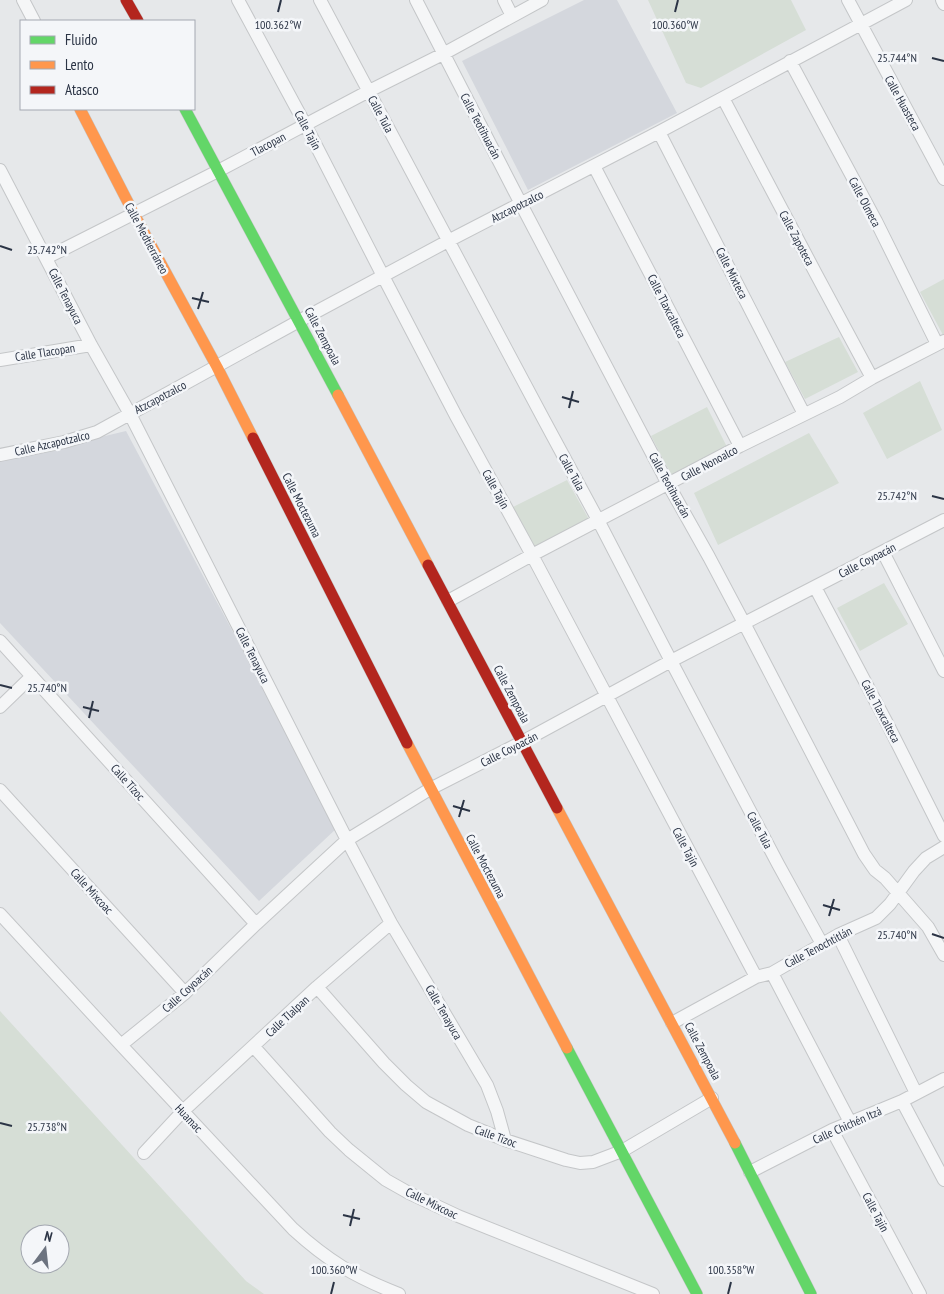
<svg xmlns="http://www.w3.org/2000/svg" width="944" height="1294" viewBox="0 0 944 1294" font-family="'PT Sans Narrow',sans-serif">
<rect width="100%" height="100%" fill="#e6e8ea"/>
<!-- built -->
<path fill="#d4d7dd" d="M 584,0 L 617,0 L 677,113 L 528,190 L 462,61 Z
M 126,431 L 337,828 L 259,901 L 0,623 L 0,461 Z"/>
<!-- green -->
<path fill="#d6ded6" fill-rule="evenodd" d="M 648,0 L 791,0 L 806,30 L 701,88 L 686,83 Z
M 944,279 L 944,335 L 943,335 L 920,292 Z
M 839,337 L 858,372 L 805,399 L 785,362 Z
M 920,381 L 942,430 L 887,459 L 863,413 Z
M 707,407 L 728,449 L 673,478 L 651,436 Z
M 809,433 L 839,483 L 718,545 L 694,493 Z
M 567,480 L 591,523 L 536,551 L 513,507 Z
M 884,583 L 908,624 L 860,651 L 837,608 Z
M 0,1011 L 246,1281 L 264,1294 L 0,1294 ZM 30,1234 L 60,1234 L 60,1264 L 30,1264 Z"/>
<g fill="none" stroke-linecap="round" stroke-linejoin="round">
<!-- street casing -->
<g stroke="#c4c6c8" stroke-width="14">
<path id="street" d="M 23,0 L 34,21
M 238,0 L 305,124 L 383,276 L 456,416 L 532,555 L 756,977
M 320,0 L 544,420 L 598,520 L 671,661 L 778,864 L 822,944
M 416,0 L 521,204 L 668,484 L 709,557 L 744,623 L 864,854 L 875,870 L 885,878 L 928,927 L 944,955
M 504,0 L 512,16
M 848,0 L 944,179
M 942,0 L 944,4
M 790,61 L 876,221 L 937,344
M 723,98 L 815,272 L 872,378
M 659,132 L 804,414
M 594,166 L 740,446
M 0,170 L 91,345 L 130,414 L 347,840 L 391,923 L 487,1085 L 497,1111 L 505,1140
M 46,258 L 218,171 L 369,91 L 443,54 L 542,0
M 0,360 L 91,345
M 0,455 L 64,442 L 97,432 L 299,321 L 448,241 L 659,132 L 906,0
M 883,552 L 944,671
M 815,587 L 888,725 L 944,836
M 448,601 L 532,555 L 740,446 L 840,397 L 872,378 L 944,341
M 0,641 L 256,924
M 0,707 L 32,676
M 0,790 L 185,993
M 0,914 L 121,1045 L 293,1229 C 328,1261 355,1277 399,1294
M 838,935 L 916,1093
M 772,973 L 850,1122
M 317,987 L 384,1063 L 406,1085 L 426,1102 L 468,1125 L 505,1140 L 566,1160 L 580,1163 L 593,1162 L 622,1151 L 712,1098
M 672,1023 L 756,977 L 772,973 L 838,935 L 876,918 L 890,904 L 914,871 L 926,858 L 944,847
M 121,1045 L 185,993 L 256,924 L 347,840 L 430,789 L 522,742 L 671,661 L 944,520
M 254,1047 L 330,1132 L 349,1150 L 386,1180 L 409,1193 L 458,1216 L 653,1294
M 902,1101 L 944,1180
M 832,1130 L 920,1294
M 144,1153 L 183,1111 L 317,987 L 391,923
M 750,1172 L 832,1130 L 902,1101 L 944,1079"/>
</g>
<!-- fast casing -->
<g stroke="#c4c6c8" stroke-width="12">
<path id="fast" d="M 185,109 L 338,395
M 567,1048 L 697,1294
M 735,1143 L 811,1294"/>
</g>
<!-- slow casing -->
<g stroke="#c4c6c8" stroke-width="12">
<path id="slow" d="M 80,109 L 134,214 L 217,367 L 253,438
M 338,395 L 428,565
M 407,743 L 567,1048
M 557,808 L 735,1143"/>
</g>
<!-- jam casing -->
<g stroke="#c4c6c8" stroke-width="12">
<path id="jam" d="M 126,0 L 138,21
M 253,438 L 407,743
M 428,565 L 557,808"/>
</g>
<!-- street -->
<use href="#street" stroke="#f5f6f7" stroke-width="12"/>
<!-- fast -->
<use href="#fast" stroke="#63d668" stroke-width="11"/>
<!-- slow -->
<use href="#slow" stroke="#ff974d" stroke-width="11"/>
<!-- jam -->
<use href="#jam" stroke="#b3261e" stroke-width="11"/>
</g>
<!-- ticks -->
<path fill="none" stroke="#2b3445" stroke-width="2" d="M 278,12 L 281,0M 675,12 L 678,0M 932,58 L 944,61M 0,246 L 12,250M 192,298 L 209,302M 198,309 L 203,292M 562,397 L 579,402M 569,408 L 573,391M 932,496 L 944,499M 0,685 L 12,688M 83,707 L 99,711M 89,718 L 93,701M 453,806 L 470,811M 459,817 L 464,800M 823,905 L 840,910M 829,916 L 834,899M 932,934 L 944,938M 0,1123 L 12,1126M 343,1215 L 360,1219M 350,1226 L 354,1209M 331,1294 L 334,1282M 728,1294 L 731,1282"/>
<g text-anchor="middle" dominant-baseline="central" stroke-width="5" stroke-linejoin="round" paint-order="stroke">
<!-- street labels -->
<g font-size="12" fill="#2b3445" stroke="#f4f6f9">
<text transform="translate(903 103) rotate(61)">Calle Huasteca</text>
<text transform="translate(381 114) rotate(62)">Calle Tula</text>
<text transform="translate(481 126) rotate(62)">Calle Teotihuacán</text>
<text transform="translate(308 130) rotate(62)">Calle Tajín</text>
<text transform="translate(268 144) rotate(-28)">Tlacopan</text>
<text transform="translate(865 202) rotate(62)">Calle Olmeca</text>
<text transform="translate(517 206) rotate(-27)">Atzcapotzalco</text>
<text transform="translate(147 238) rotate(62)">Calle Medtierráneo</text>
<text transform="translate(797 238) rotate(62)">Calle Zapoteca</text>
<text transform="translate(732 273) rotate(63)">Calle Mixteca</text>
<text transform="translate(66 296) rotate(63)">Calle Tenayuca</text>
<text transform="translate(667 306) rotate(63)">Calle Tlaxcalteca</text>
<text transform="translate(323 336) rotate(62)">Calle Zempoala</text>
<text transform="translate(45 352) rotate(-9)">Calle Tlacopan</text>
<text transform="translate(160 397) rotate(-28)">Atzcapotzalco</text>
<text transform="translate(52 443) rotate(-13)">Calle Azcapotzalco</text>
<text transform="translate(709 463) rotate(-28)">Calle Nonoalco</text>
<text transform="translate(572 472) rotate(61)">Calle Tula</text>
<text transform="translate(670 485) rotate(61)">Calle Teotihuacán</text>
<text transform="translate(496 489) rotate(61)">Calle Tajín</text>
<text transform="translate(302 505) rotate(63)">Calle Moctezuma</text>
<text transform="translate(867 560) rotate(-27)">Calle Coyoacán</text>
<text transform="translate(253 655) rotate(63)">Calle Tenayuca</text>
<text transform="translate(512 694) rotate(62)">Calle Zempoala</text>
<text transform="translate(881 711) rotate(62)">Calle Tlaxcalteca</text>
<text transform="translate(509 749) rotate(-27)">Calle Coyoacán</text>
<text transform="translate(128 782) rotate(48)">Calle Tízoc</text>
<text transform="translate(760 830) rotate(62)">Calle Tula</text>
<text transform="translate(686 847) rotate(62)">Calle Tajín</text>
<text transform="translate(486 866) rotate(62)">Calle Moctezuma</text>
<text transform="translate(92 891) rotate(48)">Calle Mixcoac</text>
<text transform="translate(818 947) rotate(-28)">Calle Tenochtitlán</text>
<text transform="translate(187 989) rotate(-42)">Calle Coyoacán</text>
<text transform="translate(444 1012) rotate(60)">Calle Tenayuca</text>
<text transform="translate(287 1016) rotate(-43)">Calle Tlalpan</text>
<text transform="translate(703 1051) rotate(62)">Calle Zempoala</text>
<text transform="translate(189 1118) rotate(47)">Huamac</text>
<text transform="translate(847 1125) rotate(-24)">Calle Chichén Itzá</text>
<text transform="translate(496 1136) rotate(20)">Calle Tízoc</text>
<text transform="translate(432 1203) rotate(26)">Calle Mixcoac</text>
<text transform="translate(876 1212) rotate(62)">Calle Tajín</text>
</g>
</g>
<g font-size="12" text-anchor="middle" fill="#2b3445" stroke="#f4f6f9" stroke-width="5" stroke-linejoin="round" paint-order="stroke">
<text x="278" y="29">100.362°W</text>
<text x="675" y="29">100.360°W</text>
<text x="897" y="62">25.744°N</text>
<text x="47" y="254">25.742°N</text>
<text x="897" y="500">25.742°N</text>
<text x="47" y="692">25.740°N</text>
<text x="897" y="939">25.740°N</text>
<text x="47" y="1131">25.738°N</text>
<text x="334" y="1274">100.360°W</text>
<text x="731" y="1274">100.358°W</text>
</g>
<!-- legend -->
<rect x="20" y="20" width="175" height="90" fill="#f4f6f9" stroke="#a4a8b1"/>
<rect x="30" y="36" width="25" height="8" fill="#63d668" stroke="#a4a8b1"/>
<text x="65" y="45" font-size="15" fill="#2b3445">Fluido</text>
<rect x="30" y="61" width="25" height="8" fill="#ff974d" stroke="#a4a8b1"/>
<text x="65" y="70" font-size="15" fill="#2b3445">Lento</text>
<rect x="30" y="86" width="25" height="8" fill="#b3261e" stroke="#a4a8b1"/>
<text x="65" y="95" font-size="15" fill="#2b3445">Atasco</text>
<!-- north arrow -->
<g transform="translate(45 1249) rotate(15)"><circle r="24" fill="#f4f6f9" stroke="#a4a8b1"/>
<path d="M0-4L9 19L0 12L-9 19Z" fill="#6c737f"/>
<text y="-8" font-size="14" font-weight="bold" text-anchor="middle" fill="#2b3445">N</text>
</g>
</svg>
